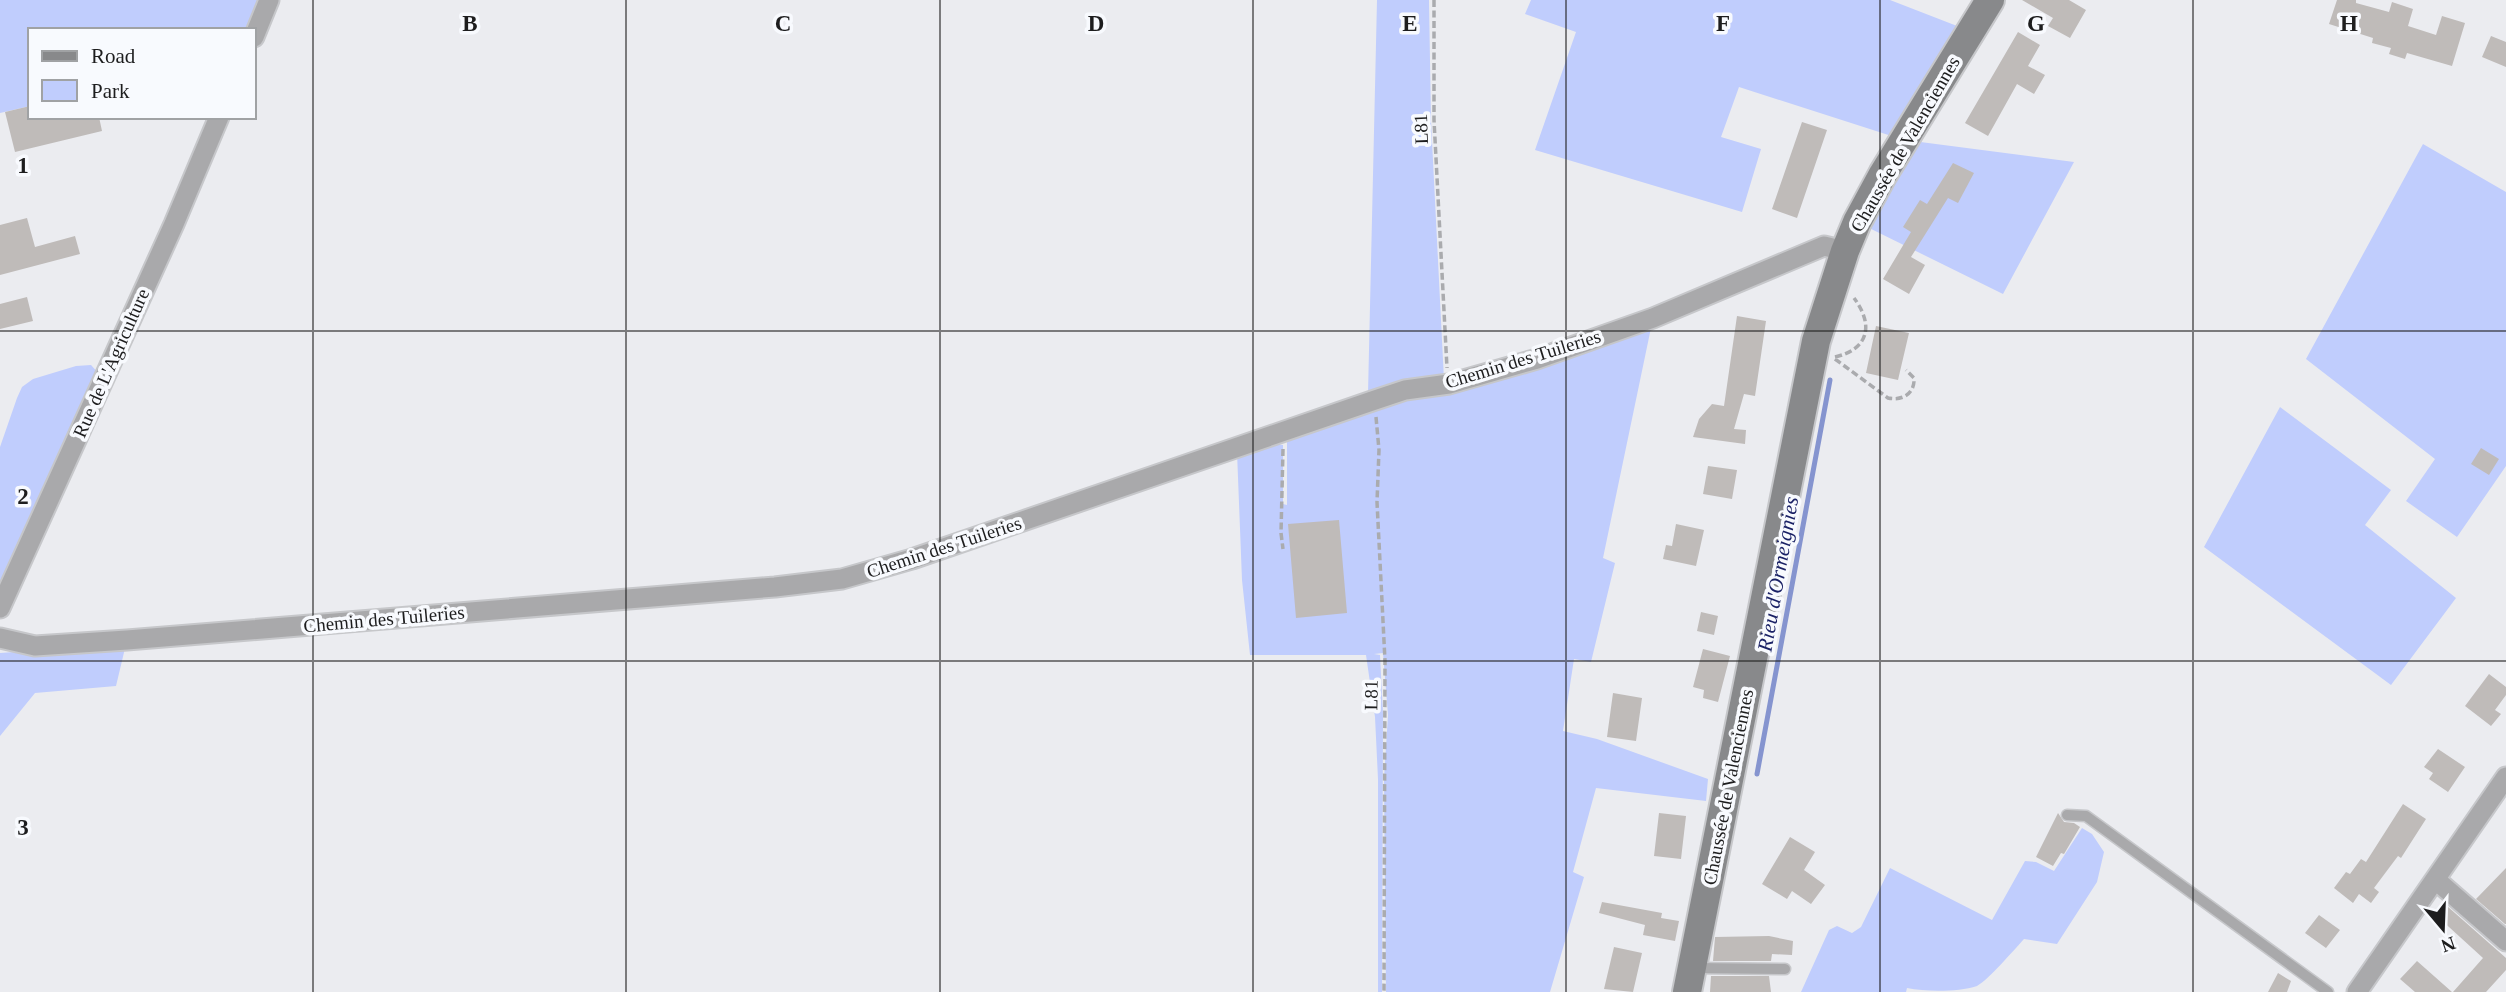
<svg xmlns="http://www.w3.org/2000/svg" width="2506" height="992" viewBox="0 0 2506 992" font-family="'Times New Roman',serif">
<rect width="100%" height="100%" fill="#ebecf0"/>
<!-- green -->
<path fill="#c0cdfd" d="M 0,0 L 269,0 L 254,30 L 30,30 L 30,106 L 0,113 Z
M 1377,0 L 1429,0 L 1431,121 L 1444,380 L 1368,394 Z
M 1531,0 L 1890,0 L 1970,31 L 1905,140 L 2074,162 L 2003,294 L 1857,222 L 1904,140 L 1739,87 L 1721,137 L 1761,149 L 1742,212 L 1535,150 L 1576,32 L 1525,14 Z
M 2423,144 L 2506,192 L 2506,466 L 2457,537 L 2406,501 L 2435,459 L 2306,359 Z
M 1652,323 L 1603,558 L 1615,563 L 1591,662 L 1574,659 L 1563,731 L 1597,739 L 1708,779 L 1706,801 L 1596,788 L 1573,872 L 1584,877 L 1550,992 L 1386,992 L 1384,779 L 1388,715 L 1383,653 L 1374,654 L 1380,655 L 1383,714 L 1382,992 L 1378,992 L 1378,779 L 1375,717 L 1366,655 L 1250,655 L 1242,580 L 1237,452 L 1273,444 L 1283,445 L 1283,504 L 1287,505 L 1287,442 L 1314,425 Z
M 91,365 L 100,375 L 0,600 L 0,447 L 17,398 L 22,387 L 33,379 L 76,366 Z
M 2280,407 L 2391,490 L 2365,525 L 2456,598 L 2391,685 L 2204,547 Z
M 126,644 L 116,686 L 35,693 L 0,736 L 0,653 Z
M 2082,828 L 2092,834 L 2104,852 L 2097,882 L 2057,944 L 2024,939 C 2014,950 1988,980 1977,986 C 1958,992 1927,992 1907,988 L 1906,992 L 1801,992 L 1829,930 L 1837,926 L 1852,933 L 1861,927 L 1890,868 L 1992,920 L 2025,861 L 2036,862 L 2054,871 Z"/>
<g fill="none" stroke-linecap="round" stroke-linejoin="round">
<!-- stream -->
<path stroke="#8594cf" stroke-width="5" d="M 1757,774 L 1830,380"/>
</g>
<!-- building -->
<path fill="#bfbbb9" d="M 2022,0 L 2069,0 L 2086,10 L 2070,38 L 2048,26 L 2053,18 Z
M 2337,0 L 2356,0 L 2356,3 L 2389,12 L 2392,2 L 2413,9 L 2408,26 L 2436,35 L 2442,16 L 2465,23 L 2452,66 L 2407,53 L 2405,59 L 2389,54 L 2391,48 L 2372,43 L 2373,38 L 2329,24 Z
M 2018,32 L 2040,45 L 2028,66 L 2045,75 L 2034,94 L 2017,84 L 1988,136 L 1965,123 Z
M 2491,36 L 2506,42 L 2506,67 L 2482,57 Z
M 30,106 L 30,117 L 99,117 L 102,131 L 15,152 L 5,112 Z
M 1802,122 L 1827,130 L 1797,218 L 1772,209 Z
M 1953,163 L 1974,173 L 1958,203 L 1948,198 L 1911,257 L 1925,265 L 1909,294 L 1883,279 L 1911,232 L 1903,227 L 1920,200 L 1927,204 Z
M 27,218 L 35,247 L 75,236 L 80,254 L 0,275 L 0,225 Z
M 27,297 L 33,321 L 0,329 L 0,304 Z
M 1737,316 L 1766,321 L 1755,396 L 1744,394 L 1734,429 L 1746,430 L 1745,444 L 1693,437 L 1699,419 L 1712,404 L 1724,406 Z
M 1876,326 L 1909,333 L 1898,380 L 1866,373 Z
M 2481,448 L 2499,459 L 2489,475 L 2471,464 Z
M 1708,466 L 1737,470 L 1732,499 L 1703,494 Z
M 1339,520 L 1347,613 L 1296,618 L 1288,524 Z
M 1676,524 L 1704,530 L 1696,566 L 1663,559 L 1666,545 L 1672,546 Z
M 1701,612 L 1718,616 L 1714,635 L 1697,631 Z
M 1703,649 L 1730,656 L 1718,702 L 1703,698 L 1704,690 L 1693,687 Z
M 2489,674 L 2506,687 L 2506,695 L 2495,710 L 2501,714 L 2491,726 L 2465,706 Z
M 1613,693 L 1642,698 L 1636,741 L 1607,737 Z
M 2438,749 L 2465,767 L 2448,792 L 2429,779 L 2433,773 L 2424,767 Z
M 2403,804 L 2426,819 L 2401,858 L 2398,856 L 2374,888 L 2379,892 L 2371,903 L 2359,894 L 2353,903 L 2334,888 L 2346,872 L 2350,874 L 2361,859 L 2366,862 Z
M 1659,813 L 1686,816 L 1681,859 L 1654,856 Z
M 2058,813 L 2064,822 L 2074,823 L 2080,827 L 2064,854 L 2061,853 L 2053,866 L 2036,857 Z
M 1790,837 L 1815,852 L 1804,870 L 1825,885 L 1811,904 L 1792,891 L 1787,899 L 1762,884 Z
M 2506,868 L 2506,924 L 2505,924 L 2476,899 Z
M 1602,902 L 1662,913 L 1661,918 L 1679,921 L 1675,941 L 1643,935 L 1645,925 L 1599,913 Z
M 2447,906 L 2506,958 L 2506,970 L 2486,992 L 2453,992 L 2483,958 L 2438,917 Z
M 2319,915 L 2340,930 L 2326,948 L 2305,933 Z
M 1769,936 L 1793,941 L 1792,955 L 1772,954 L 1771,961 L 1713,961 L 1715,937 Z
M 1614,947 L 1642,953 L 1633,992 L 1604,989 Z
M 2417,961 L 2452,992 L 2415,992 L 2400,979 Z
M 2278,973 L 2291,981 L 2287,992 L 2268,992 Z
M 1711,976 L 1769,976 L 1771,992 L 1710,992 Z"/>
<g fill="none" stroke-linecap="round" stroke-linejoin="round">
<!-- lane casing -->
<g stroke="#c6c7ca" stroke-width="13">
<path id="lane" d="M 2067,815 L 2086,816 L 2328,992
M 1694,968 L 1785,969"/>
</g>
<!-- street casing -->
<g stroke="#c6c7ca" stroke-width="23">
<path id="street" d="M 254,37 L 269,0
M 0,608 L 174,224 L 219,117
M 0,638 L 35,646 L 127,640 L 775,587 L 842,579 L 912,559 L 1375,400 L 1405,390 L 1449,384 L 1537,359 L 1653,318 L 1824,246 L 1845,251
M 2436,880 L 2506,941
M 2357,992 L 2506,777"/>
</g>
<!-- secondary casing -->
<g stroke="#c6c7ca" stroke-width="32">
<path id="secondary" d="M 1687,992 L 1816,341 L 1845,251 L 1857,222 L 1883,174 L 1990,0"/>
</g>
<!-- path -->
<path stroke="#aaabae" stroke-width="3.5" stroke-dasharray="7 3.5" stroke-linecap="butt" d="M 1434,0 L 1434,120 L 1447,368
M 1835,357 C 1869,349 1874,325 1854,298
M 1835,359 L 1888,398 C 1902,401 1915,394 1914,378 L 1906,370
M 1376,417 L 1379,450 L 1377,502 L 1385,661 L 1384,992
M 1283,449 L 1281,533 L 1283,549"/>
<!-- lane -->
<use href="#lane" stroke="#a9a9ab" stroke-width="10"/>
<!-- street -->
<use href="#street" stroke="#a9a9ab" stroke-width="19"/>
<!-- secondary -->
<use href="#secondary" stroke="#88898b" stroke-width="28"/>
</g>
<!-- grid -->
<path fill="none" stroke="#1d1d1e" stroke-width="2" stroke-opacity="0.55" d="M 313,0 L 313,992M 626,0 L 626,992M 940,0 L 940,992M 1253,0 L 1253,992M 1566,0 L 1566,992M 1880,0 L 1880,992M 2193,0 L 2193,992M 0,331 L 2506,331M 0,661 L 2506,661"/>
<g text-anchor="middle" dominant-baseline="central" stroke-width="7" stroke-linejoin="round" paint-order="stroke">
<!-- street labels -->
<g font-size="19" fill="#1d1d1e" stroke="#f8fafe">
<text transform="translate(1421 129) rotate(-92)">L81</text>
<text transform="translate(1905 144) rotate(-60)">Chaussée de Valenciennes</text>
<text transform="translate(1523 359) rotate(-17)">Chemin des Tuileries</text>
<text transform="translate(111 363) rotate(-66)">Rue de L'Agriculture</text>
<text transform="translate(944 547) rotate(-18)">Chemin des Tuileries</text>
<text transform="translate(384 619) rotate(-5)">Chemin des Tuileries</text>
<text transform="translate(1371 695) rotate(-89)">L81</text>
<text transform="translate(1728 787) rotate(-79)">Chaussée de Valenciennes</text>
</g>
<!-- water labels -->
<g font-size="21" font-style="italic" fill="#1b2266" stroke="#f8fafe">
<text transform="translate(1778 574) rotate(-80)">Rieu d'Ormeignies</text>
</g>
</g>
<g font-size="23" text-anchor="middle" font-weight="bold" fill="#1d1d1e" stroke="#f8fafe" stroke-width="7" stroke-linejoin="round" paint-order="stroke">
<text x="470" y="31">B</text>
<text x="783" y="31">C</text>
<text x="1096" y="31">D</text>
<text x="1410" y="31">E</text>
<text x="1723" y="31">F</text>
<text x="2036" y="31">G</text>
<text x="2349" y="31">H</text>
<text x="23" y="173">1</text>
<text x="23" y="504">2</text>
<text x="23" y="835">3</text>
</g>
<!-- legend -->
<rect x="28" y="28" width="228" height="91" fill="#f8fafe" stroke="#a0a2a4" stroke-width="2"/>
<rect x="42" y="51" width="35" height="10" fill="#88898b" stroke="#a0a2a4" stroke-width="2"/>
<text x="91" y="63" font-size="21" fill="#1d1d1e">Road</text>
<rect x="42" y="80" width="35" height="21" fill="#c0cdfd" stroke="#a0a2a4" stroke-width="2"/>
<text x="91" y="98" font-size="21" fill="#1d1d1e">Park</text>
<!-- north arrow -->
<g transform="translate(2443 929) rotate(161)" stroke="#f8fafe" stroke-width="5" paint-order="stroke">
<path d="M0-5L12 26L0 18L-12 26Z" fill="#1d1d1e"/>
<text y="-10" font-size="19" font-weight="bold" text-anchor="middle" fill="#1d1d1e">N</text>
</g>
</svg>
